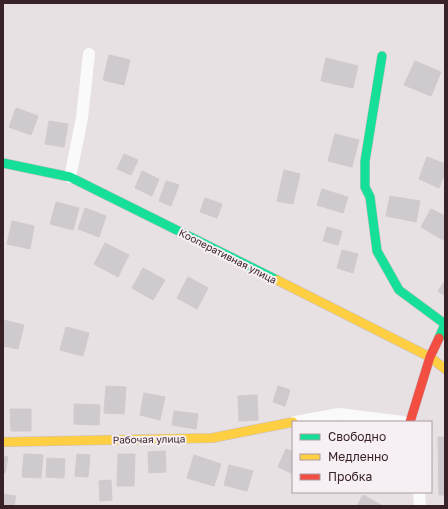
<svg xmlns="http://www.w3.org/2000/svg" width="448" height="509" viewBox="0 0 448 509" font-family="'Golos Text',sans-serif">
<rect width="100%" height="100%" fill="#e7e1e4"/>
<!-- building -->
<path fill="#cfcacd" stroke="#d0cacd" d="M 109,55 L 130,60 L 124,85 L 103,80 Z
M 326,58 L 358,66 L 353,88 L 321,81 Z
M 415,61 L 441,72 L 431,96 L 404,85 Z
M 16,108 L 38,116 L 31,135 L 9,127 Z
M 49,121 L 68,124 L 64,147 L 45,144 Z
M 335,134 L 359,140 L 352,167 L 328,161 Z
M 124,154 L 138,160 L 131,175 L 117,169 Z
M 427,157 L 445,164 L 445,173 L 439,188 L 419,179 Z
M 284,170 L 300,174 L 293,204 L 277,201 Z
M 142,171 L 159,179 L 152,196 L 135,188 Z
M 166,181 L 179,185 L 171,206 L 159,201 Z
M 322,189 L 348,197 L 343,213 L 317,205 Z
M 390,196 L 420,201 L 416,222 L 386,216 Z
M 205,198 L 222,204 L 217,218 L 200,212 Z
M 56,202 L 79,208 L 73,230 L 50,224 Z
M 85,208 L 106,216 L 99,237 L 78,229 Z
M 431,209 L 445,216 L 445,236 L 443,240 L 421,227 Z
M 12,221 L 34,226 L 30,249 L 7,244 Z
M 327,227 L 342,231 L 338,245 L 323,241 Z
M 105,243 L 129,255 L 118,277 L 94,264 Z
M 342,250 L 358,254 L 353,273 L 337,268 Z
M 143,268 L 165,280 L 153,300 L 132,288 Z
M 188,277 L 208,288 L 197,309 L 177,298 Z
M 445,281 L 445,296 L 438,291 Z
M 3,320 L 24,325 L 18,349 L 3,346 Z
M 66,327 L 89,333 L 83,356 L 60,350 Z
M 106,386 L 126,387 L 124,414 L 104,413 Z
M 278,386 L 290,390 L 285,406 L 273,402 Z
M 144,393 L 165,397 L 160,420 L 140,415 Z
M 257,395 L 258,420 L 239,421 L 238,396 Z
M 74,404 L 100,405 L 99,425 L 74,424 Z
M 10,409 L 31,409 L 31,431 L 11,431 Z
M 174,411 L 198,414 L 196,429 L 172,425 Z
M 438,437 L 445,437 L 445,495 L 439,495 Z
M 286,449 L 293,452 L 293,474 L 278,467 Z
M 165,451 L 166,472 L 149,473 L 148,452 Z
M 24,454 L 43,455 L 41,478 L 22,477 Z
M 77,454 L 90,455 L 88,477 L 75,476 Z
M 118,454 L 135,454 L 134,486 L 117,486 Z
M 194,455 L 221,464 L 214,486 L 187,478 Z
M 3,456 L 8,457 L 5,473 L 3,473 Z
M 47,458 L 65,459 L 64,478 L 46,477 Z
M 229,465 L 253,471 L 247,491 L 224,485 Z
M 111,480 L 112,500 L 100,501 L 99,481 Z
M 3,494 L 16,496 L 14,506 L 3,506 Z
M 363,495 L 383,506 L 357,506 Z"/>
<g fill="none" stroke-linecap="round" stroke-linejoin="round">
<!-- fast casing -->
<g stroke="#c7bec2" stroke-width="10">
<path id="fast" d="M 382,56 L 365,161 L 365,187 L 370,197 L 377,251 L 399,290 L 445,324 L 439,338
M 3,163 L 70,177 L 277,280"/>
</g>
<!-- slow casing -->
<g stroke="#c7bec2" stroke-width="10">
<path id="slow" d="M 277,280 L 430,357 L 445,369
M 3,442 L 212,438 L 293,422"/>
</g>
<!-- jam casing -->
<g stroke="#c7bec2" stroke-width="10">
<path id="jam" d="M 410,422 L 430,357 L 439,338"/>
</g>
<!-- street -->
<path stroke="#fbfafb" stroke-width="12" d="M 70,177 L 82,118 L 89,54
M 295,422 L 339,414 L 403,422
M 419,492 L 420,506"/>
<!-- fast -->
<use href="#fast" stroke="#16e098" stroke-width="9"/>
<!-- slow -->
<use href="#slow" stroke="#ffcf43" stroke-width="9"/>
<!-- jam -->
<use href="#jam" stroke="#f24e42" stroke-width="9"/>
</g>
<g text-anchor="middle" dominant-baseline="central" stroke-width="4" stroke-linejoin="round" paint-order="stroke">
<!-- street labels -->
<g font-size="10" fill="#382228" stroke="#f6eff3">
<text transform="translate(228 256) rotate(27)">Кооперативная улица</text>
<text transform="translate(149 439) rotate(-1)">Рабочая улица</text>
</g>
</g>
<!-- border -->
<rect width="448" height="509" fill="none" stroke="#382228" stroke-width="8"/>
<!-- legend -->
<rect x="292" y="421" width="140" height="72" fill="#f6eff3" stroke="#aa9da2"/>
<rect x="300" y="434" width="20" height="6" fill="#16e098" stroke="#aa9da2"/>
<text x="328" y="441" font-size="12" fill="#382228">Свободно</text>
<rect x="300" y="454" width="20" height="6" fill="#ffcf43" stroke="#aa9da2"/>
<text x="328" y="461" font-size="12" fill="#382228">Медленно</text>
<rect x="300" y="474" width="20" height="6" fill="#f24e42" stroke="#aa9da2"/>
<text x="328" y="481" font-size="12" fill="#382228">Пробка</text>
</svg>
